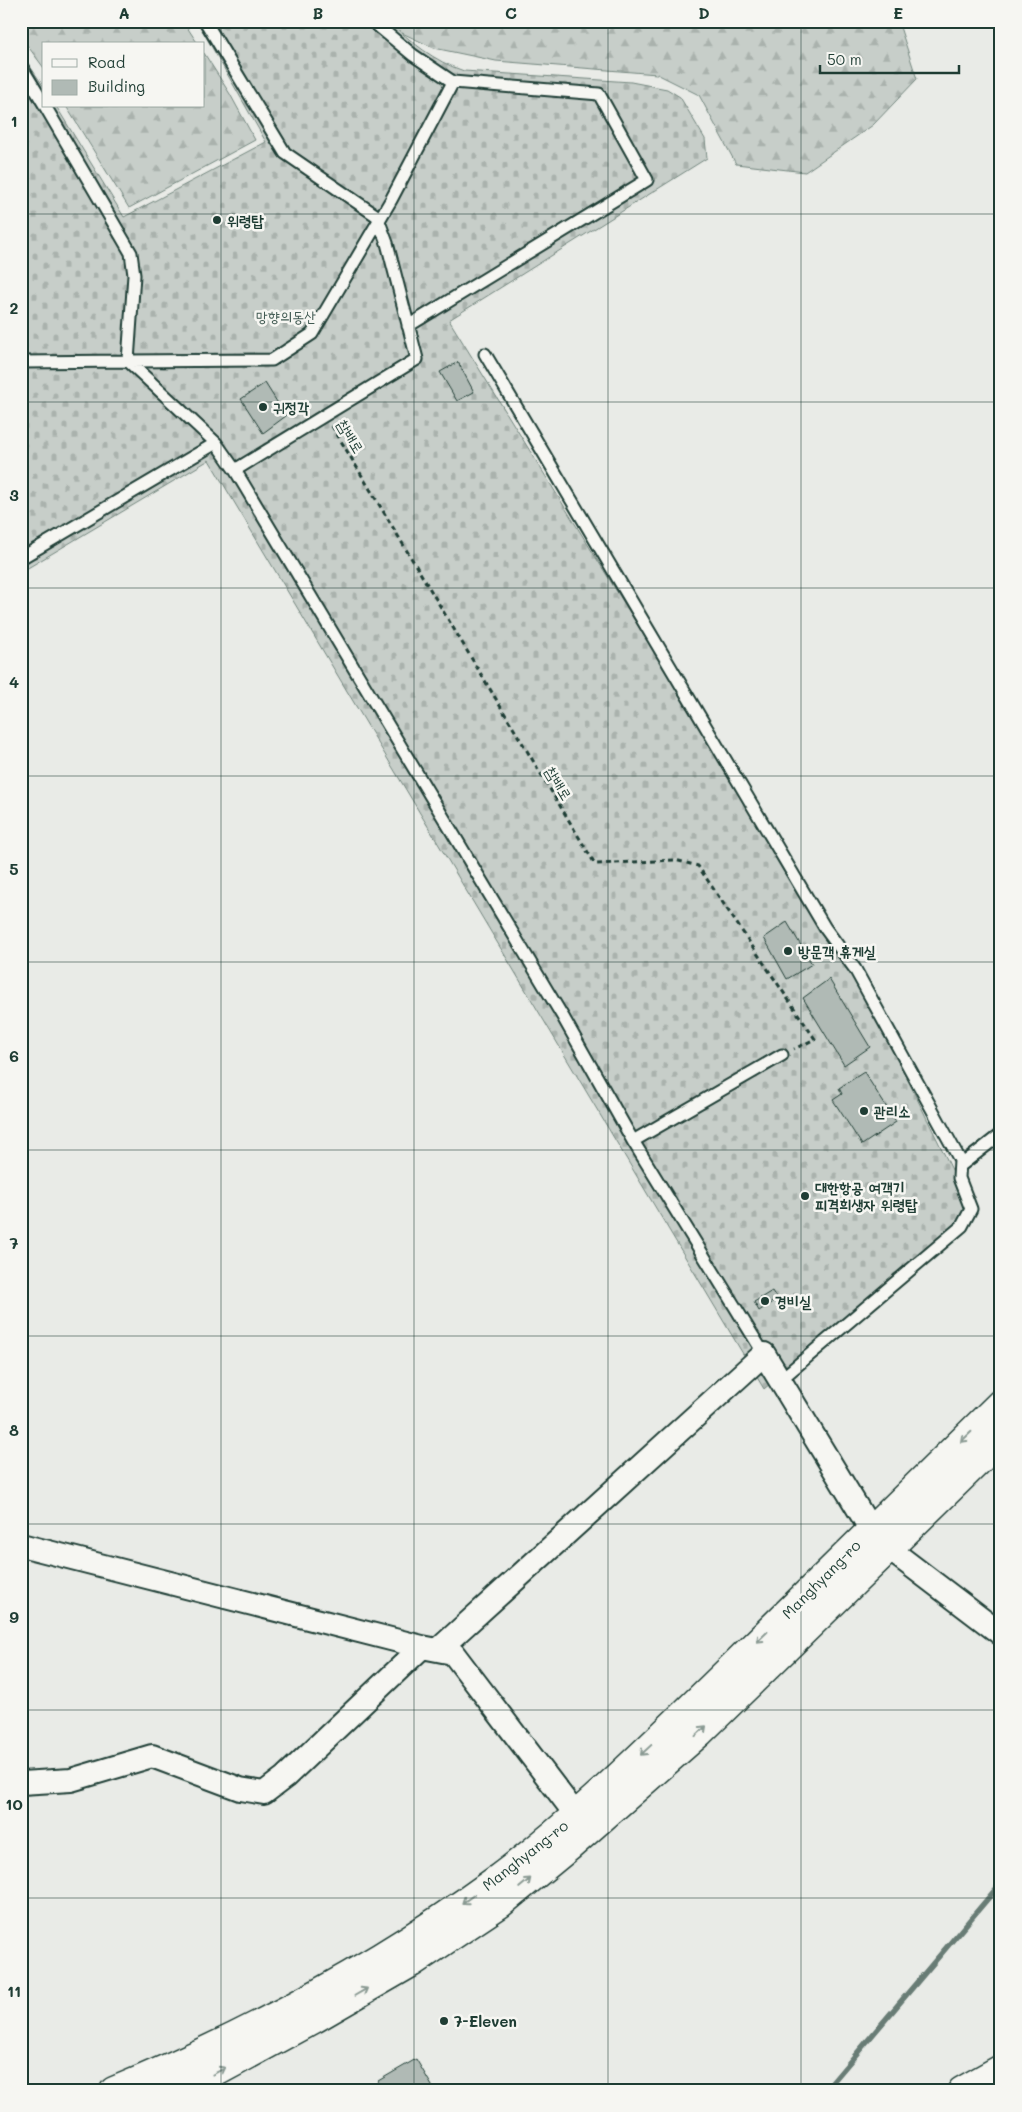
<svg xmlns="http://www.w3.org/2000/svg" width="1022" height="2112" viewBox="0 0 1022 2112" font-family="Mali,'Poor Story',sans-serif">
<defs>
<pattern id="forest-firs" width="22" height="20" patternUnits="userSpaceOnUse" patternTransform="scale(1.25)"><rect width="22" height="20" fill="#c7cec9"/><path d="M5 1l3.5 6h-7zM16 11l3.5 6h-7z" fill="#aab2ad"/></pattern>
<pattern id="cemetery-stones" width="16" height="16" patternUnits="userSpaceOnUse" patternTransform="scale(1.25)"><rect width="16" height="16" fill="#c7cec9"/><path d="M2 7V4a2 2 0 0 1 4 0v3zM10 15v-3a2 2 0 0 1 4 0v3z" fill="#aab2ad"/></pattern>
</defs>
<rect width="100%" height="100%" fill="#e9ebe7"/>
<filter id="ink" filterUnits="userSpaceOnUse"><feTurbulence type="fractalNoise" baseFrequency=".02" numOctaves="2"/><feDisplacementMap in="SourceGraphic" scale="10" xChannelSelector="R" yChannelSelector="G"/><feConvolveMatrix kernelMatrix="1 2 1 2 8 2 1 2 1" color-interpolation-filters="sRGB"/></filter>
<g filter="url(#ink)">
<!-- forest -->
<path fill="url(#forest-firs)" stroke="#73867e" d="M 21,21 L 183,21 L 198,44 L 44,44 L 44,68 L 21,37 Z
M 392,21 L 898,21 L 917,79 L 873,125 L 805,172 L 736,164 L 699,95 L 657,74 L 496,61 L 434,48 L 400,32 Z
M 204,53 L 230,94 L 255,140 L 129,208 L 66,106 L 204,106 Z"/>
<!-- cemetery -->
<path fill="url(#cemetery-stones)" stroke="#73867e" d="M 197,21 L 388,21 C 412,42 433,61 464,71 L 631,82 L 667,89 L 680,97 L 705,139 L 707,158 L 449,320 L 752,810 L 870,998 L 900,1064 L 958,1182 L 966,1204 L 966,1215 L 960,1222 L 764,1389 L 209,460 L 21,572 L 21,53 L 44,87 L 44,106 L 56,106 L 124,217 L 266,142 Z"/>
<g fill="none" stroke-linecap="round" stroke-linejoin="round">
<!-- stream -->
<path stroke="#687c75" stroke-width="5.5" d="M 825,2091 L 1001,1883"/>
</g>
<!-- building -->
<path fill="#b0bab5" stroke="#1f3d34" d="M 458,362 L 474,392 L 457,401 L 440,372 Z
M 265,383 L 286,416 L 263,433 L 241,399 Z
M 787,922 L 812,964 L 787,979 L 764,938 Z
M 829,979 L 870,1047 L 844,1065 L 803,998 Z
M 864,1072 L 896,1122 L 862,1145 L 833,1100 L 842,1094 L 839,1088 Z
M 772,1291 L 777,1299 L 759,1311 L 754,1302 Z
M 416,2059 L 435,2091 L 384,2091 L 378,2081 Z"/>
<g fill="none" stroke-linecap="round" stroke-linejoin="round">
<!-- service casing -->
<g stroke="#1f3d34" stroke-width="15">
<path id="service" d="M 205,21 L 285,153 L 377,216 L 387,243 L 417,359 L 235,470
M 372,21 L 413,55 L 453,82 L 599,94 L 647,180 L 408,326
M 21,66 L 44,104
M 45,106 L 131,253 L 134,275 L 128,361 L 272,360 L 312,334 L 391,200 L 453,82
M 485,354 L 825,928 L 855,969 L 960,1160 L 959,1178 L 971,1209 L 962,1226 L 780,1380
M 21,362 L 128,361 L 216,443 L 235,470 L 563,1017 L 633,1141 L 764,1354
M 21,558 L 216,443
M 633,1141 L 782,1055
M 960,1166 L 1001,1134"/>
</g>
<!-- minor casing -->
<g stroke="#1f3d34" stroke-width="26">
<path id="minor" d="M 21,1545 L 422,1647 L 453,1653 L 586,1828
M 438,1650 L 764,1354 L 871,1530 L 888,1548 L 1001,1634
M 21,1783 L 71,1780 L 152,1756 L 240,1789 L 264,1793 L 285,1777 L 422,1647"/>
</g>
<!-- secondary casing -->
<g stroke="#1f3d34" stroke-width="31">
<path id="secondary" d="M 114,2091 C 250,2035 378,1966 496,1880 C 580,1818 654,1743 729,1670 C 819,1581 910,1492 1001,1403
M 174,2091 L 209,2076 L 314,2019 L 411,1963 L 501,1903 L 569,1847 L 700,1732 L 1001,1439"/>
</g>
<!-- motorway casing -->
<g stroke="#1f3d34" stroke-width="31">
<path id="motorway" d="M 962,2091 L 1001,2069"/>
</g>
<!-- path -->
<path stroke="#1f3d34" stroke-width="3" stroke-dasharray="5 4" stroke-linecap="butt" d="M 332,426 L 595,864 L 675,860 L 698,866 L 815,1039 L 794,1049"/>
<!-- service -->
<use href="#service" stroke="#f6f6f2" stroke-width="11"/>
<!-- minor -->
<use href="#minor" stroke="#f6f6f2" stroke-width="22"/>
<!-- secondary -->
<use href="#secondary" stroke="#f6f6f2" stroke-width="28"/>
<!-- motorway -->
<use href="#motorway" stroke="#f6f6f2" stroke-width="28"/>
</g>
<!-- one-way arrows -->
<defs><path id="oneway-shaft" d="M-6 0H5M1.5-3L5.5 0L1.5 3" fill="none" stroke-width="1.6" stroke-linecap="round" stroke-linejoin="round" transform="scale(1.25)"/></defs>
<g stroke="#8a9a93">
<use href="#oneway-shaft" transform="translate(966 1437) rotate(136)"/>
<use href="#oneway-shaft" transform="translate(762 1637) rotate(136)"/>
<use href="#oneway-shaft" transform="translate(701 1731) rotate(-43)"/>
<use href="#oneway-shaft" transform="translate(646 1750) rotate(137)"/>
<use href="#oneway-shaft" transform="translate(525 1883) rotate(-40)"/>
<use href="#oneway-shaft" transform="translate(468 1899) rotate(145)"/>
<use href="#oneway-shaft" transform="translate(361 1992) rotate(-30)"/>
<use href="#oneway-shaft" transform="translate(219 2071) rotate(-28)"/>
</g>
</g>
<!-- grid -->
<path fill="none" stroke="#1f3d34" stroke-width="1" stroke-opacity="0.55" d="M 221,21 L 221,2091M 414,21 L 414,2091M 608,21 L 608,2091M 801,21 L 801,2091M 21,214 L 1001,214M 21,402 L 1001,402M 21,588 L 1001,588M 21,776 L 1001,776M 21,962 L 1001,962M 21,1150 L 1001,1150M 21,1336 L 1001,1336M 21,1524 L 1001,1524M 21,1710 L 1001,1710M 21,1898 L 1001,1898"/>
<!-- markers -->
<g fill="#1f3d34" stroke="#f6f6f2" stroke-width="2">
<circle cx="217" cy="220" r="5"/>
<circle cx="263" cy="407" r="5"/>
<circle cx="788" cy="951" r="5"/>
<circle cx="864" cy="1111" r="5"/>
<circle cx="805" cy="1196" r="5"/>
<circle cx="765" cy="1301" r="5"/>
<circle cx="444" cy="2021" r="5"/>
</g>
<g text-anchor="middle" dominant-baseline="central" stroke-width="5" stroke-linejoin="round" paint-order="stroke">
<!-- poi labels -->
<g font-size="15" font-weight="bold" fill="#1f3d34" stroke="#f6f6f2" text-anchor="start">
<text x="227" y="220">위령탑</text>
<text x="273" y="407">귀정각</text>
<text x="798" y="951">방문객 휴게실</text>
<text x="874" y="1111">관리소</text>
<text x="815" y="1187">대한항공 여객기<tspan x="815" dy="17">피격희생자 위령탑</tspan></text>
<text x="775" y="1301">경비실</text>
<text x="454" y="2021">7-Eleven</text>
</g>
<!-- park labels -->
<g font-size="15" fill="#415a52" stroke="#f6f6f2">
<text x="286" y="316">망향의동산</text>
</g>
<!-- street labels -->
<g font-size="15" fill="#1f3d34" stroke="#f6f6f2">
<text transform="translate(351 436) rotate(59)">참배로</text>
<text transform="translate(559 783) rotate(59)">참배로</text>
<text transform="translate(821 1579) rotate(-45)">Manghyang-ro</text>
<text transform="translate(525 1855) rotate(-38)">Manghyang-ro</text>
</g>
</g>
<!-- margin -->
<rect width="1022" height="2112" fill="none" stroke="#f6f6f2" stroke-width="55"/>
<!-- legend -->
<rect x="42" y="42" width="162" height="65" fill="#f6f6f2" stroke="#a0aca6"/>
<rect x="52" y="59" width="25" height="8" fill="#f6f6f2" stroke="#a0aca6"/>
<text x="88" y="68" font-size="15" fill="#1f3d34">Road</text>
<rect x="52" y="80" width="25" height="15" fill="#b0bab5" stroke="#a0aca6"/>
<text x="88" y="92" font-size="15" fill="#1f3d34">Building</text>
<!-- scale -->
<path d="M820 65v8h139v-8" fill="none" stroke="#1f3d34" stroke-width="2.5"/>
<text x="827" y="65" font-size="15" fill="#1f3d34" stroke="#f6f6f2" stroke-width="4" paint-order="stroke">50 m</text>
<rect x="28" y="28" width="966" height="2056" fill="none" stroke="#1f3d34" stroke-width="2"/>
<g font-size="16" text-anchor="middle" font-weight="bold" fill="#1f3d34">
<text x="124" y="19">A</text>
<text x="318" y="19">B</text>
<text x="511" y="19">C</text>
<text x="704" y="19">D</text>
<text x="898" y="19">E</text>
<text x="14" y="127">1</text>
<text x="14" y="314">2</text>
<text x="14" y="501">3</text>
<text x="14" y="688">4</text>
<text x="14" y="875">5</text>
<text x="14" y="1062">6</text>
<text x="14" y="1249">7</text>
<text x="14" y="1436">8</text>
<text x="14" y="1623">9</text>
<text x="14" y="1810">10</text>
<text x="14" y="1997">11</text>
</g>
</svg>
